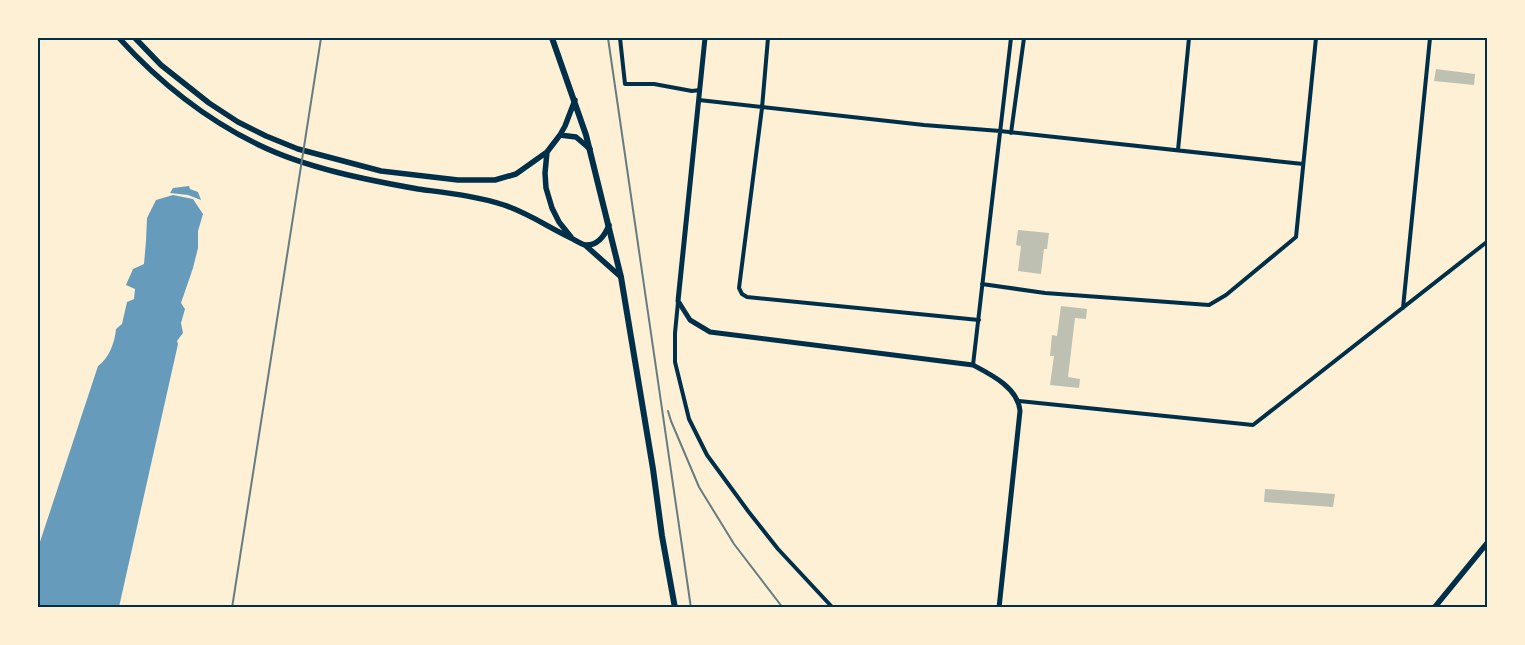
<svg xmlns="http://www.w3.org/2000/svg" width="1525" height="645" viewBox="0 0 1525 645" font-family="Lato,sans-serif">
<rect width="100%" height="100%" fill="#fdf0d5"/>
<!-- water -->
<path fill="#669bbc" d="M 189,186 L 190,189 L 198,192 L 201,200 L 188,195 L 170,193 L 173,188 Z
M 173,195 L 193,199 L 203,214 L 198,231 L 198,248 L 193,268 L 181,303 L 185,309 L 181,323 L 183,333 L 177,341 L 178,344 L 119,607 L 38,607 L 38,548 L 98,366 C 109,358 115,342 116,329 L 122,324 L 127,302 L 134,299 L 135,289 L 126,285 L 133,269 L 144,264 L 146,241 L 147,218 L 156,200 Z"/>
<!-- building -->
<path fill="#bec0b2" d="M 1436,69 L 1475,74 L 1474,85 L 1434,81 Z
M 1018,230 L 1049,233 L 1047,249 L 1044,249 L 1041,274 L 1018,271 L 1021,246 L 1016,245 Z
M 1061,306 L 1087,309 L 1086,319 L 1075,318 L 1068,377 L 1080,379 L 1079,388 L 1050,385 L 1054,356 L 1050,356 L 1052,335 L 1057,336 Z
M 1265,489 L 1335,494 L 1333,507 L 1264,502 Z"/>
<g fill="none" stroke-linecap="round" stroke-linejoin="round">
<!-- minor -->
<path stroke="#003049" stroke-width="4" d="M 620,38 L 625,84 L 654,84 L 692,91 L 700,90
M 768,38 L 762,108 L 739,288 L 742,294 L 747,297 L 979,320
M 699,100 L 924,125 L 1000,131 L 1303,164
M 1011,133 L 1024,38
M 1178,150 L 1189,38
M 982,284 L 1045,293 L 1209,305 L 1226,295 L 1296,237 L 1316,38
M 678,302 L 675,333 L 675,362 L 689,419 L 707,455 L 748,511 L 778,549 L 833,608
M 1403,308 L 1430,38
M 973,365 L 1011,38
M 1019,401 L 1253,425 L 1488,241"/>
<!-- tertiary -->
<path stroke="#003049" stroke-width="5" d="M 705,38 L 678,301 L 690,320 L 710,332 L 973,365 C 992,375 1018,388 1020,411 L 999,608"/>
<!-- secondary -->
<path stroke="#003049" stroke-width="5.5" d="M 119,38 C 159,82 205,119 259,145 C 306,168 367,180 418,189 C 447,193 476,196 504,205 C 528,213 548,227 571,238 C 575,240 581,244 585,245 C 598,246 605,235 609,225
M 135,38 L 161,65 L 209,103 L 238,122 L 266,136 L 298,149 L 381,171 L 458,180 L 495,180 L 516,174 L 547,152
M 560,135 L 565,126 L 575,100
M 571,237 L 559,222 L 552,208 L 546,188 L 545,173 L 547,152 L 560,135 L 576,137 L 590,149
M 585,245 L 621,277
M 1434,608 L 1488,542"/>
<!-- primary -->
<path stroke="#003049" stroke-width="6" d="M 552,38 L 586,135 L 621,277 L 653,469 L 662,536 L 675,608"/>
<!-- rail -->
<path stroke="#657d81" stroke-width="2" d="M 608,38 L 691,608
M 668,411 L 671,421 L 699,487 L 734,544 L 783,608
M 232,608 L 321,38"/>
</g>
<!-- border -->
<rect width="1525" height="645" fill="none" stroke="#fdf0d5" stroke-width="78"/>
<rect x="39" y="39" width="1447" height="567" fill="none" stroke="#003049" stroke-width="2"/>
</svg>
